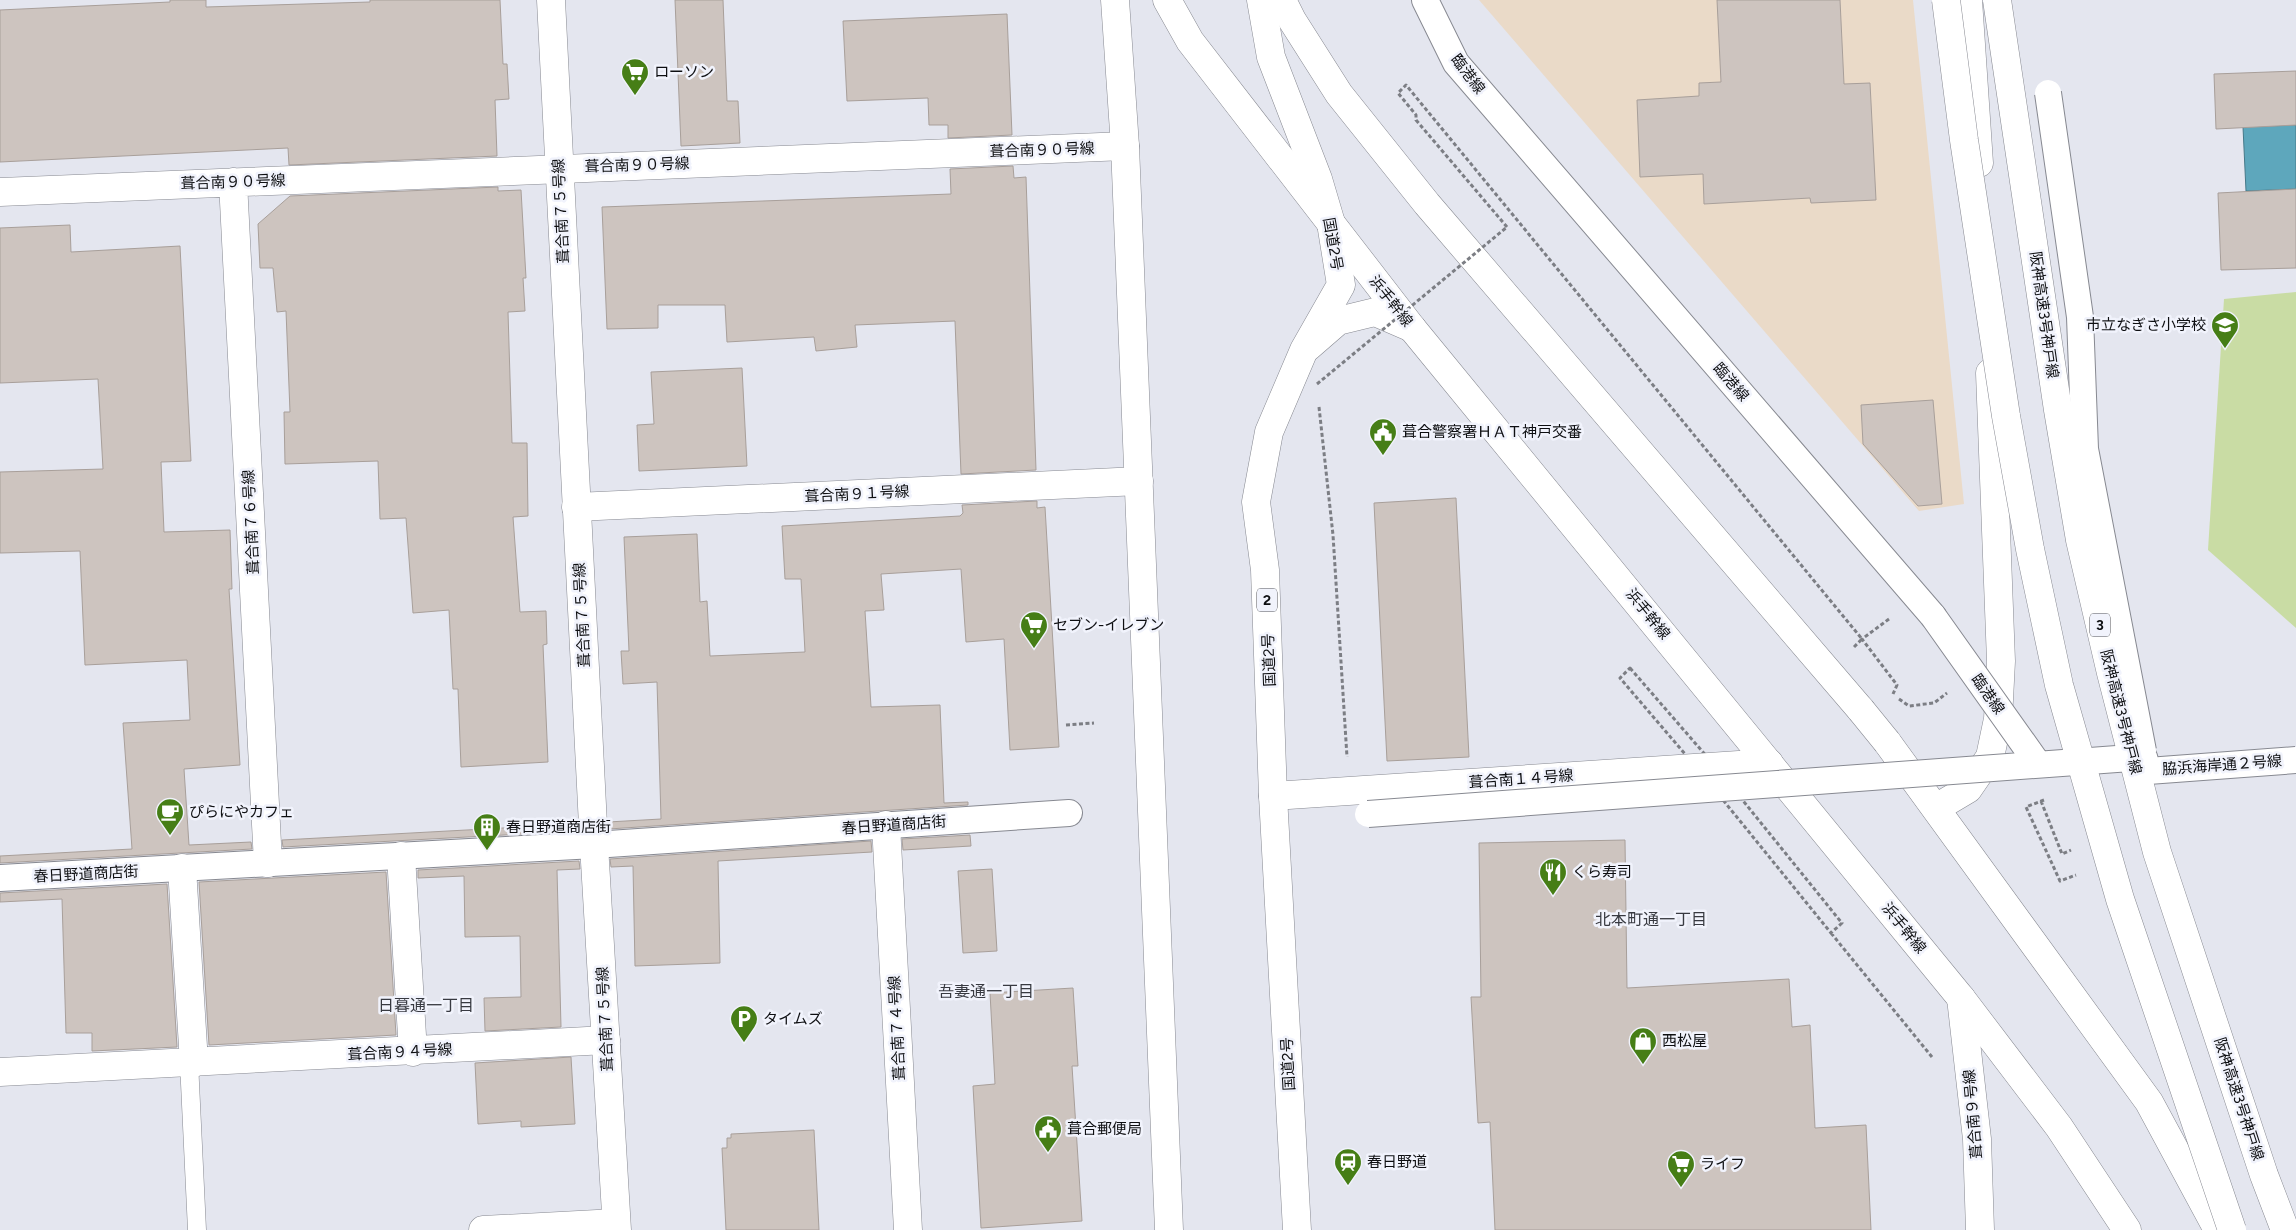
<svg xmlns="http://www.w3.org/2000/svg" width="2296" height="1230" viewBox="0 0 2296 1230" font-family="Figtree,'Noto Sans JP',sans-serif">
<rect width="100%" height="100%" fill="#e4e6ef"/>
<!-- industrial -->
<path fill="#eadac8" d="M 1479,0 L 1913,0 L 1964,504 L 1919,511 Z"/>
<!-- green -->
<path fill="#c9dca4" d="M 2296,292 L 2296,628 L 2208,550 L 2224,299 Z"/>
<!-- water -->
<path fill="#5ea7bc" stroke="#467989" d="M 2296,125 L 2296,189 L 2246,191 L 2243,127 Z"/>
<!-- building -->
<path fill="#cdc4bf" stroke="#a89f9a" d="M 170,0 L 206,0 L 206,7 L 370,2 L 370,0 L 500,0 L 503,64 L 507,64 L 509,99 L 495,100 L 497,156 L 289,165 L 288,148 L 0,162 L 0,10 L 170,2 Z
M 675,0 L 723,0 L 727,101 L 738,101 L 740,143 L 681,146 Z
M 1717,0 L 1840,0 L 1844,84 L 1870,83 L 1876,200 L 1811,203 L 1810,198 L 1704,204 L 1703,174 L 1640,177 L 1637,100 L 1699,96 L 1699,83 L 1721,82 Z
M 1007,14 L 1012,135 L 948,138 L 948,125 L 929,125 L 928,98 L 847,101 L 843,21 Z
M 2296,71 L 2296,125 L 2216,129 L 2214,74 Z
M 1013,166 L 1014,178 L 1026,177 L 1036,470 L 961,474 L 955,321 L 855,325 L 857,347 L 816,351 L 814,337 L 727,342 L 725,305 L 658,305 L 658,328 L 607,329 L 602,207 L 951,194 L 950,169 Z
M 498,187 L 498,191 L 521,190 L 526,278 L 523,278 L 525,311 L 508,312 L 512,443 L 527,443 L 528,516 L 513,517 L 520,612 L 546,611 L 547,644 L 543,645 L 548,762 L 461,767 L 458,689 L 453,689 L 449,610 L 413,613 L 406,518 L 380,519 L 378,461 L 285,464 L 284,412 L 290,412 L 286,311 L 277,312 L 273,268 L 260,268 L 258,224 L 290,196 Z
M 2296,189 L 2296,268 L 2221,270 L 2218,193 Z
M 70,225 L 71,252 L 180,246 L 191,461 L 161,462 L 164,532 L 230,530 L 232,589 L 229,589 L 240,765 L 184,769 L 189,845 L 251,842 L 252,849 L 0,863 L 0,856 L 132,849 L 123,723 L 190,720 L 187,660 L 85,665 L 80,551 L 0,553 L 0,472 L 103,469 L 98,379 L 0,383 L 0,228 Z
M 742,368 L 747,466 L 639,471 L 637,425 L 654,424 L 651,372 Z
M 1933,400 L 1942,504 L 1918,506 L 1863,444 L 1861,405 Z
M 1456,498 L 1469,757 L 1387,761 L 1374,503 Z
M 1037,501 L 1037,508 L 1045,507 L 1059,747 L 1010,750 L 1004,639 L 966,642 L 961,569 L 881,574 L 884,610 L 865,611 L 871,707 L 940,705 L 944,803 L 968,802 L 968,805 L 609,829 L 608,822 L 661,819 L 657,682 L 623,684 L 621,651 L 629,651 L 624,537 L 697,534 L 700,602 L 707,601 L 710,656 L 805,652 L 801,579 L 785,579 L 782,526 L 960,516 L 963,513 L 962,505 Z
M 577,824 L 578,831 L 283,847 L 282,840 Z
M 970,835 L 971,846 L 903,850 L 902,839 Z
M 1625,840 L 1627,988 L 1789,979 L 1792,1027 L 1810,1025 L 1815,1128 L 1866,1125 L 1871,1230 L 1495,1230 L 1490,1122 L 1478,1123 L 1471,997 L 1481,997 L 1479,843 Z
M 871,841 L 872,852 L 718,861 L 720,963 L 635,966 L 633,866 L 611,867 L 610,859 Z
M 579,861 L 580,869 L 557,870 L 561,1027 L 485,1031 L 484,998 L 521,997 L 520,936 L 465,937 L 464,876 L 418,878 L 418,870 Z
M 992,869 L 997,951 L 963,953 L 958,871 Z
M 386,872 L 396,1035 L 209,1045 L 199,882 Z
M 167,884 L 177,1047 L 92,1051 L 92,1033 L 66,1033 L 62,899 L 0,902 L 0,893 Z
M 1073,988 L 1078,1066 L 1072,1066 L 1082,1221 L 981,1228 L 973,1086 L 995,1084 L 990,993 Z
M 571,1057 L 575,1124 L 521,1127 L 521,1121 L 478,1124 L 475,1063 Z
M 814,1130 L 819,1230 L 726,1230 L 722,1148 L 727,1148 L 727,1138 L 731,1138 L 731,1134 Z"/>
<g fill="none" stroke-linecap="round" stroke-linejoin="round">
<!-- service casing -->
<g stroke="#878991" stroke-width="19">
<path id="service" d="M 189,1062 L 197,1230"/>
</g>
<!-- pedestrian casing -->
<g stroke="#878991" stroke-width="28">
<path id="pedestrian" d="M 1425,0 L 1456,63 L 1933,616
M 0,878 L 594,845 L 1069,813"/>
</g>
<!-- minor casing -->
<g stroke="#878991" stroke-width="29">
<path id="minor" d="M 233,182 L 268,863
M 0,192 L 1125,146
M 1308,347 L 1338,321 L 1375,312 L 1412,328
M 576,507 L 1139,481
M 1273,796 L 1769,763
M 886,825 L 908,1230
M 401,856 L 413,1052
M 182,868 L 194,1063
M 1961,998 L 1977,1139 L 1980,1230
M 0,1072 L 606,1040
M 483,1230 L 616,1223"/>
</g>
<!-- tertiary casing -->
<g stroke="#878991" stroke-width="29">
<path id="tertiary" d="M 551,0 L 594,845 L 617,1230
M 1968,0 L 1979,163
M 1936,808 L 1968,789 L 1990,757 L 1998,719 L 2001,661 L 1990,373"/>
</g>
<!-- primary casing -->
<g stroke="#878991" stroke-width="29">
<path id="primary" d="M 1167,0 L 1190,41 L 1412,328 L 1961,998 L 2059,1127 L 2127,1230
M 1282,0 L 1292,20 L 1339,94 L 1427,204 L 1861,710
M 1887,742 L 2149,1102 L 2218,1230"/>
</g>
<!-- trunk casing -->
<g stroke="#878991" stroke-width="29">
<path id="trunk" d="M 1115,0 L 1125,146 L 1169,1230
M 1261,0 L 1271,57 L 1318,179 L 1331,223 L 1341,285 L 1304,350 L 1269,432 L 1256,502 L 1265,570 L 1273,796 L 1297,1230"/>
</g>
<!-- path -->
<path stroke="#7c7e84" stroke-width="3" stroke-dasharray="4 2.5" stroke-linecap="butt" d="M 1507,227 L 1416,120 L 1416,115 L 1398,93 L 1406,85 L 1862,639 L 1853,648
M 1319,407 L 1333,535 L 1347,757
M 1889,619 L 1862,639 L 1897,685 L 1893,694
M 1630,668 L 1715,766 L 1837,917 L 1842,923 L 1831,933 L 1697,768 L 1620,678 Z
M 1899,699 L 1909,706 L 1934,703 L 1947,693
M 1066,725 L 1094,723
M 2044,800 L 2026,807 L 2060,881 L 2076,875
M 2041,801 L 2062,854 L 2071,850
M 1831,933 L 1932,1057"/>
<!-- service -->
<use href="#service" stroke="#fff" stroke-width="18"/>
<!-- pedestrian -->
<use href="#pedestrian" stroke="#fff" stroke-width="26"/>
<!-- minor -->
<use href="#minor" stroke="#fff" stroke-width="28"/>
<!-- tertiary -->
<use href="#tertiary" stroke="#fff" stroke-width="28"/>
<!-- primary -->
<use href="#primary" stroke="#fff" stroke-width="28"/>
<!-- trunk -->
<use href="#trunk" stroke="#fff" stroke-width="28"/>
<!-- pedestrian-bridge casing -->
<g stroke="#878991" stroke-width="28" stroke-linecap="butt">
<path id="pedestrian-bridge" d="M 2048,93 L 2080,317 L 2085,449 L 2143,751
M 1933,616 L 2038,764
M 1368,814 L 2144,757 L 2148,771 L 2296,760"/>
</g>
<!-- primary-bridge casing -->
<g stroke="#878991" stroke-width="29" stroke-linecap="butt">
<path id="primary-bridge" d="M 1861,710 L 1887,742"/>
</g>
<!-- motorway-bridge casing -->
<g stroke="#878991" stroke-width="29" stroke-linecap="butt">
<path id="motorway-bridge" d="M 1946,0 L 1964,140 L 2006,416 L 2030,549 L 2059,685 L 2120,899 L 2232,1230
M 1997,0 L 2058,410 L 2080,540 L 2111,673 L 2157,852 L 2264,1175 L 2285,1230"/>
</g>
<!-- path-bridge -->
<path stroke="#7c7e84" stroke-width="3" stroke-dasharray="4 2.5" stroke-linecap="butt" d="M 1317,384 L 1507,227"/>
<!-- pedestrian-bridge -->
<use href="#pedestrian-bridge" stroke="#fff" stroke-width="26"/>
<!-- primary-bridge -->
<use href="#primary-bridge" stroke="#fff" stroke-width="28"/>
<!-- motorway-bridge -->
<use href="#motorway-bridge" stroke="#fff" stroke-width="28"/>
</g>
<!-- icons -->
<defs>
<g id="supermarket-pin" transform="scale(1.4375)"><path d="M0 17L-7.5 6A9.5 9.5 0 1 1 7.5 6Z" fill="#467e16" stroke="#f1f3fc"/><path d="M-6-5.5h2.5l.6 2H6L4.5 2H-2.5L-4.4-4H-6ZM-1.5 3.2a1.3 1.3 0 1 0 .1 0ZM3 3.2a1.3 1.3 0 1 0 .1 0Z" fill="#fff"/></g>
<g id="school-pin" transform="scale(1.4375)"><path d="M0 17L-7.5 6A9.5 9.5 0 1 1 7.5 6Z" fill="#467e16" stroke="#f1f3fc"/><path d="M0-5L7-2L0 1L-7-2ZM-4 1L0 2.5L4 1V4Q0 6-4 4Z" fill="#fff"/></g>
<g id="civic-pin" transform="scale(1.4375)"><path d="M0 17L-7.5 6A9.5 9.5 0 1 1 7.5 6Z" fill="#467e16" stroke="#f1f3fc"/><path d="M-.6-6.5H3V-4.5H.6V-3L4-1V1h2V6H-6V1h2V-1L-.6-3ZM-1.2 2.5V6h2.4V2.5Z" fill="#fff"/></g>
<g id="cafe-pin" transform="scale(1.4375)"><path d="M0 17L-7.5 6A9.5 9.5 0 1 1 7.5 6Z" fill="#467e16" stroke="#f1f3fc"/><path d="M-5.5-4.5H6V0H3Q3 3.5 0 3.5H-2.5Q-5.5 3.5-5.5 0ZM3-3.2v2h1.7v-2ZM-6 4.5H4V6H-6Z" fill="#fff"/></g>
<g id="building-pin" transform="scale(1.4375)"><path d="M0 17L-7.5 6A9.5 9.5 0 1 1 7.5 6Z" fill="#467e16" stroke="#f1f3fc"/><path d="M-4-6H4V6H1V3H-1V6H-4ZM-2.5-4.3h1.7v1.8h-1.7ZM.8-4.3h1.7v1.8H.8ZM-2.5-1h1.7V.8h-1.7ZM.8-1h1.7V.8H.8Z" fill="#fff"/></g>
<g id="restaurant-pin" transform="scale(1.4375)"><path d="M0 17L-7.5 6A9.5 9.5 0 1 1 7.5 6Z" fill="#467e16" stroke="#f1f3fc"/><path d="M-5-6h1v4h1v-4h1v4h1v-4h1v5L-1.5 .5V6h-2V.5L-5-1ZM5-6V6H3V1.5H1.5Q1.5-4 5-6Z" fill="#fff"/></g>
<g id="parking-pin" transform="scale(1.4375)"><path d="M0 17L-7.5 6A9.5 9.5 0 1 1 7.5 6Z" fill="#467e16" stroke="#f1f3fc"/><path d="M-3.5-5.5H1a3.5 3.5 0 0 1 0 7H-1V5.5H-3.5ZM-1-3.4V-.6H.8a1.4 1.4 0 0 0 0-2.8Z" fill="#fff"/></g>
<g id="shop-pin" transform="scale(1.4375)"><path d="M0 17L-7.5 6A9.5 9.5 0 1 1 7.5 6Z" fill="#467e16" stroke="#f1f3fc"/><path d="M-5-2.5h2.3a2.7 3.5 0 0 1 5.4 0H5L5.5 6h-11ZM-1.5-2.5h3a1.5 2.3 0 0 0-3 0Z" fill="#fff"/></g>
<g id="station-pin" transform="scale(1.4375)"><path d="M0 17L-7.5 6A9.5 9.5 0 1 1 7.5 6Z" fill="#467e16" stroke="#f1f3fc"/><path d="M-3-6H3Q5-6 5-4V2Q5 4 3 4L4.5 6H3L1.5 4h-3L-3 6H-4.5L-3 4Q-5 4-5 2V-4Q-5-6-3-6ZM-3.5-4v3h7v-3ZM-3.5 1v1.5H-2V1ZM2 1v1.5H3.5V1Z" fill="#fff"/></g>
</defs>
<g fill-rule="evenodd">
<use href="#supermarket-pin" x="635" y="72"/>
<use href="#school-pin" x="2225" y="325"/>
<use href="#civic-pin" x="1383" y="432"/>
<use href="#supermarket-pin" x="1034" y="625"/>
<use href="#cafe-pin" x="170" y="812"/>
<use href="#building-pin" x="487" y="827"/>
<use href="#restaurant-pin" x="1553" y="872"/>
<use href="#parking-pin" x="744" y="1019"/>
<use href="#shop-pin" x="1643" y="1041"/>
<use href="#civic-pin" x="1048" y="1129"/>
<use href="#station-pin" x="1348" y="1162"/>
<use href="#supermarket-pin" x="1681" y="1164"/>
</g>
<g text-anchor="middle" dominant-baseline="central" stroke-width="5" stroke-linejoin="round" paint-order="stroke">
<!-- shield labels -->
<g fill="#f1f3fc" stroke="#525358" stroke-width="1">
<rect x="1257" y="588.5" width="20" height="23" rx="4"/>
<rect x="2090" y="613.5" width="20" height="23" rx="4"/>
</g>
<g font-size="14" font-weight="bold" fill="#0e0f12">
<text x="1267" y="600">2</text>
<text x="2100" y="625">3</text>
</g>
<!-- poi labels -->
<g font-size="15" fill="#0e0f12" stroke="#f1f3fc" text-anchor="start">
<text x="654" y="72">ローソン</text>
<text x="2206" y="325" text-anchor="end">市立なぎさ小学校</text>
<text x="1402" y="432">葺合警察署ＨＡＴ神戸交番</text>
<text x="1053" y="625">セブン-イレブン</text>
<text x="189" y="812">ぴらにやカフェ</text>
<text x="506" y="827">春日野道商店街</text>
<text x="1572" y="872">くら寿司</text>
<text x="763" y="1019">タイムズ</text>
<text x="1662" y="1041">西松屋</text>
<text x="1067" y="1129">葺合郵便局</text>
<text x="1367" y="1162">春日野道</text>
<text x="1700" y="1164">ライフ</text>
</g>
<!-- street labels -->
<g font-size="15" fill="#0e0f12" stroke="#f1f3fc">
<text transform="translate(1468 74) rotate(53)">臨港線</text>
<text transform="translate(1042 150) rotate(-2)">葺合南９０号線</text>
<text transform="translate(637 165) rotate(-2)">葺合南９０号線</text>
<text transform="translate(233 182) rotate(-2)">葺合南９０号線</text>
<text transform="translate(561 211) rotate(-93)">葺合南７５号線</text>
<text transform="translate(1333 244) rotate(80)">国道2号</text>
<text transform="translate(1391 301) rotate(52)">浜手幹線</text>
<text transform="translate(2044 315) rotate(82)">阪神高速3号神戸線</text>
<text transform="translate(1731 382) rotate(49)">臨港線</text>
<text transform="translate(857 494) rotate(-3)">葺合南９１号線</text>
<text transform="translate(251 522) rotate(-93)">葺合南７６号線</text>
<text transform="translate(1648 614) rotate(51)">浜手幹線</text>
<text transform="translate(582 615) rotate(-93)">葺合南７５号線</text>
<text transform="translate(1269 660) rotate(-92)">国道2号</text>
<text transform="translate(1988 694) rotate(55)">臨港線</text>
<text transform="translate(2121 712) rotate(76)">阪神高速3号神戸線</text>
<text transform="translate(2222 765) rotate(-4)">脇浜海岸通２号線</text>
<text transform="translate(1521 779) rotate(-4)">葺合南１４号線</text>
<text transform="translate(894 825) rotate(-4)">春日野道商店街</text>
<text transform="translate(86 874) rotate(-3)">春日野道商店街</text>
<text transform="translate(1904 928) rotate(51)">浜手幹線</text>
<text transform="translate(605 1019) rotate(-93)">葺合南７５号線</text>
<text transform="translate(897 1028) rotate(-93)">葺合南７４号線</text>
<text transform="translate(400 1052) rotate(-3)">葺合南９４号線</text>
<text transform="translate(1288 1064) rotate(-93)">国道2号</text>
<text transform="translate(2239 1099) rotate(72)">阪神高速3号神戸線</text>
<text transform="translate(1973 1114) rotate(-95)">葺合南９号線</text>
</g>
<!-- neighbourhood labels -->
<g font-size="16" fill="#383a41" stroke="#f1f3fc">
<text x="1651" y="919">北本町通一丁目</text>
<text x="986" y="991">吾妻通一丁目</text>
<text x="426" y="1005">日暮通一丁目</text>
</g>
</g>
</svg>
